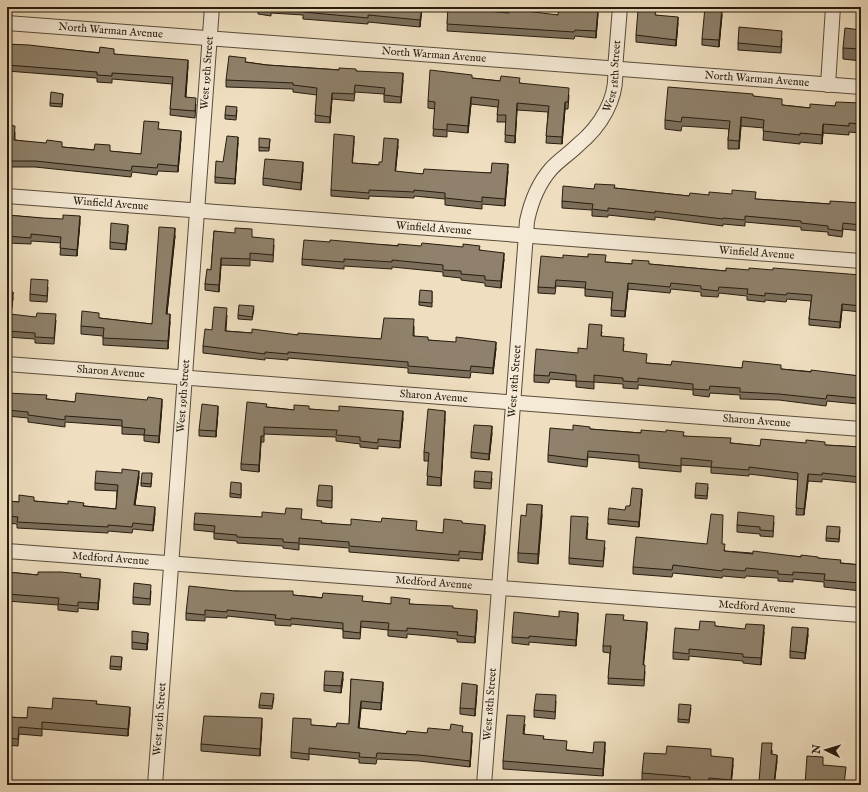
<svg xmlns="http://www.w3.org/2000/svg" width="868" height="792" viewBox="0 0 868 792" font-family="'IM FELL English',serif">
<rect width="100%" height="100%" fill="#efdfc0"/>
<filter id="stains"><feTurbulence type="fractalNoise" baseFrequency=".005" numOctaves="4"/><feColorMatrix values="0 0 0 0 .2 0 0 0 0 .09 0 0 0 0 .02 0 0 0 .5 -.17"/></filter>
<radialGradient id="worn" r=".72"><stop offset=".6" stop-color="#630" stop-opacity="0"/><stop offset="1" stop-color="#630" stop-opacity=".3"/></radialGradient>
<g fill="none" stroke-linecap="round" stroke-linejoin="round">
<!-- minor casing -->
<g stroke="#594d3a" stroke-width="16">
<g id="minor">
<path id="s1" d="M 7,23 L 861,87"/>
<path d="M 828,85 L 833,7"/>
<path id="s2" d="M 7,196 L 861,261"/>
<path id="s3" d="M 7,364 L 861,429"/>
<path id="s4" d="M 7,551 L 861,615"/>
<path id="s5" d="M 155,785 L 212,7"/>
<path id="s6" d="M 484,785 L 527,221 C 531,202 537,185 551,169 C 559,160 569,154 578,145 C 600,127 618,99 615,69 L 620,7"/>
</g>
</g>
<!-- minor -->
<use href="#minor" stroke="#f5ead6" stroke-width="14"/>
</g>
<!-- wall -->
<path fill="#7b6f5c" stroke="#271c0e" d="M 258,7 L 422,7 L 420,27 L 368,22 L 368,24 L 303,19 L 303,15 L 271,13 L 271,16 L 258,14 Z
M 448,7 L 476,7 L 476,10 L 509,13 L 558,15 L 598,14 L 596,38 L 575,36 L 574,39 L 447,31 Z
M 656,15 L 678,23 L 676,46 L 636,42 L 636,35 Z
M 722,15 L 719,47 L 702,45 L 702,39 Z
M 861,30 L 861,61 L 843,59 L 843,48 Z
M 782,38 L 781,53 L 738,50 L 738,43 Z
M 7,44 L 114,54 L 188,66 L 186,97 L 196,104 L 195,118 L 170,115 L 172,84 L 112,79 L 112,83 L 97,82 L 97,78 L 7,71 Z
M 246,62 L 267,65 L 356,71 L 403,80 L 401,103 L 384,102 L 384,94 L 355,92 L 354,101 L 332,99 L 330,123 L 315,122 L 317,95 L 293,92 L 293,89 L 226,87 L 226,80 Z
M 472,78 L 520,83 L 569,95 L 568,109 L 565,109 L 562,144 L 546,143 L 548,112 L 517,110 L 515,143 L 505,142 L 506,122 L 497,122 L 498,107 L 471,104 L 468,133 L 447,131 L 447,137 L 433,136 L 435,109 L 428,108 L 428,101 Z
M 63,94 L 62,107 L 50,106 L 50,103 Z
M 753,96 L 782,105 L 810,108 L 835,106 L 861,103 L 861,133 L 849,132 L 849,135 L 823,133 L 822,144 L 800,142 L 800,144 L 763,140 L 764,128 L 741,126 L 739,149 L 728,149 L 728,140 L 729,129 L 682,126 L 681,131 L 665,129 L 665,120 Z
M 237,110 L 236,120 L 225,119 L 225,115 Z
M 7,125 L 15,132 L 15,140 L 62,147 L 141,154 L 159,129 L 181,138 L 178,172 L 158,171 L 157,175 L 132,172 L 131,177 L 35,167 L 7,167 Z
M 270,139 L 269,151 L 259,151 L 259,147 Z
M 354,142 L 352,163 L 379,165 L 398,146 L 395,172 L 423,174 L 491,173 L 508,171 L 505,206 L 482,204 L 482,209 L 445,205 L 445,199 L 414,196 L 414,198 L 369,196 L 369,199 L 331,196 L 331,190 Z
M 238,143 L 235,184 L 215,183 L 215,177 L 223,162 Z
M 303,169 L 301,190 L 263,185 L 263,178 Z
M 615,188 L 689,196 L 756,199 L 830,204 L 861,203 L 861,231 L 843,229 L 842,237 L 828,235 L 828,232 L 801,230 L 801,227 L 745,222 L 745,226 L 723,224 L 723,226 L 655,217 L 655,220 L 608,215 L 608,217 L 592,216 L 592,210 L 562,208 L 562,201 Z
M 7,215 L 80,222 L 77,256 L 60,255 L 61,243 L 31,241 L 31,244 L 7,243 Z
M 128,231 L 126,250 L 110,249 L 110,242 Z
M 214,231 L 252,237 L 274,245 L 273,262 L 250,260 L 250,266 L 221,265 L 219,292 L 205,290 L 205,284 L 211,270 Z
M 175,236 L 167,314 L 170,322 L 168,349 L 103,345 L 103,336 L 81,334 L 81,326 L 99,318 L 152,324 Z
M 330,242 L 480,250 L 504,259 L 501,288 L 485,286 L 485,283 L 461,280 L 461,278 L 443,276 L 443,272 L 392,267 L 392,269 L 344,266 L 344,269 L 302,265 L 302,259 Z
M 588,257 L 605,262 L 632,264 L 649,264 L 726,271 L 861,279 L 861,312 L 842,310 L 840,328 L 809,325 L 809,319 L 811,301 L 787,299 L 786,302 L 765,300 L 765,302 L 747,300 L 747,296 L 719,293 L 718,297 L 701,296 L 701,292 L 671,289 L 670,293 L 628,289 L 625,317 L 611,316 L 612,298 L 585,296 L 585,288 L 556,286 L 555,294 L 538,293 L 538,287 L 563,258 Z
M 48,287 L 47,302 L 30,301 L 30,294 Z
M 432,291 L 432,307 L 419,305 L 419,302 Z
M 7,292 L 13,298 L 11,315 L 56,320 L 54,344 L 35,343 L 35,339 L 7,337 Z
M 254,309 L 252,320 L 238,319 L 238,315 Z
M 227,315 L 226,331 L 252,333 L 381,339 L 414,326 L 414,336 L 428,340 L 496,348 L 493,374 L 471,372 L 470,378 L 408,373 L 408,368 L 288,358 L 288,360 L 265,358 L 265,360 L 203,353 L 203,346 Z
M 602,332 L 601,336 L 624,344 L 623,352 L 646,363 L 671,365 L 742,368 L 781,369 L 860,376 L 861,368 L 861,408 L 858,408 L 858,404 L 827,401 L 826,406 L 779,400 L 740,399 L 740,395 L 710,393 L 709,397 L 693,395 L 693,390 L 638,385 L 638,389 L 623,388 L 623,384 L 594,382 L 594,389 L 576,387 L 576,381 L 550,379 L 549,383 L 534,382 L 534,375 L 587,349 Z
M 7,393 L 47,399 L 75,402 L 162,405 L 159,443 L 144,441 L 144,435 L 122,434 L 122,426 L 65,422 L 65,427 L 28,422 L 28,418 L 7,416 Z
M 267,407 L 294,410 L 309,409 L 403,418 L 400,448 L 378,446 L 378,449 L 360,447 L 360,444 L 336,441 L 336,437 L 264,434 L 264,442 L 261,442 L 259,472 L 241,470 L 241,464 Z
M 218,412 L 216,437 L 199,436 L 199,430 Z
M 445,419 L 441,486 L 427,485 L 429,461 L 424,461 L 424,452 Z
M 590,429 L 641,433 L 684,436 L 731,443 L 760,446 L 825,445 L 861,447 L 861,483 L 822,479 L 822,482 L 808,481 L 804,515 L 796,515 L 798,480 L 749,474 L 749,476 L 711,473 L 711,467 L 681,465 L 681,472 L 639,468 L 639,462 L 588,457 L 587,467 L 548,462 L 548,455 Z
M 492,433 L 489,460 L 471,458 L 471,452 Z
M 152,473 L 151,487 L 141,486 L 141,483 Z
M 139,477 L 135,505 L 155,513 L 153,531 L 133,529 L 132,533 L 108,531 L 108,533 L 17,528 L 17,524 L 7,523 L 7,501 L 19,502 L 34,501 L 116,509 L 117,491 L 95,490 L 95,483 Z
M 492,478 L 491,489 L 474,488 L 474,481 Z
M 241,483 L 241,498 L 230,497 L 230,493 Z
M 332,486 L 332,508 L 317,506 L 317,500 Z
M 708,487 L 707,499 L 695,498 L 695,495 Z
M 642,494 L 639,527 L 608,524 L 608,519 L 625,510 Z
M 542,515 L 538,564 L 518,562 L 518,553 L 526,516 Z
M 301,519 L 321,523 L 443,533 L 462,523 L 485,532 L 482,560 L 459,558 L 459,561 L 349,552 L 349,548 L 299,544 L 299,550 L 283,548 L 283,546 L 237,543 L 237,541 L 214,539 L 214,532 L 194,530 L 194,524 Z
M 774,522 L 773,537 L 760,536 L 760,534 L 737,532 L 737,525 Z
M 588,523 L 587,539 L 605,547 L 603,567 L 569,564 L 569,558 Z
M 840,530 L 839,542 L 826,541 L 826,538 Z
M 707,544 L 722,544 L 725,551 L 818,558 L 841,563 L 861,565 L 861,591 L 824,587 L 824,582 L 793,579 L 793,582 L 778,581 L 778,578 L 746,576 L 745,578 L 723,576 L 722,578 L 673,573 L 672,577 L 633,574 L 633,567 Z
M 7,572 L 38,575 L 81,577 L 100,585 L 98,610 L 78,608 L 78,612 L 58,610 L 58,605 L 7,601 Z
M 151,591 L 150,605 L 133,604 L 133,597 Z
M 235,591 L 293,595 L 391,604 L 410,604 L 453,608 L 477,617 L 475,643 L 457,642 L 457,639 L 430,636 L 407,634 L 407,638 L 388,636 L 388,630 L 361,627 L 360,639 L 343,638 L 343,629 L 291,624 L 291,626 L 275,625 L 275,621 L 227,616 L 227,618 L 205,617 L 205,621 L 186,620 L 186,613 Z
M 559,617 L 578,619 L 576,646 L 529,642 L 529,645 L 512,643 L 512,637 Z
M 624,620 L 647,628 L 643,665 L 645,672 L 644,686 L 608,684 L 610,653 L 603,652 L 603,646 Z
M 715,626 L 764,632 L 761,665 L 743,663 L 743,661 L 689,656 L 689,660 L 673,659 L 673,652 L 699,630 Z
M 808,635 L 805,659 L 790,658 L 790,651 Z
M 148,639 L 147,650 L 132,649 L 132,642 Z
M 122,657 L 121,670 L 110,669 L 110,666 Z
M 343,679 L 341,693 L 324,691 L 324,685 Z
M 351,679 L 383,688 L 381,710 L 361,708 L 359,728 L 406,734 L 463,732 L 472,740 L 470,767 L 419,761 L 377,759 L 376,764 L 359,763 L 359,759 L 309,754 L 309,760 L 291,758 L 291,752 L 311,725 L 336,727 L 349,724 Z
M 477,691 L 475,716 L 460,714 L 460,708 Z
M 274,697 L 272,709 L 259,708 L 259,705 Z
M 556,701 L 555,719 L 534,717 L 534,710 Z
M 97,704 L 130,713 L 128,736 L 42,729 L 42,736 L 19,734 L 18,746 L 7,745 L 7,717 L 27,718 L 52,709 Z
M 691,708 L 689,723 L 678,722 L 678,719 Z
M 525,724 L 524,734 L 544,739 L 567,750 L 593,753 L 605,750 L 603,776 L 503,769 L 503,761 Z
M 262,725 L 260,756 L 201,751 L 201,744 Z
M 772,750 L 772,754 L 777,761 L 774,785 L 759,785 L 759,782 Z
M 666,754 L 711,756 L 733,765 L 731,785 L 709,784 L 709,785 L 690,785 L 690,784 L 642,780 L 642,773 Z"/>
<!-- shaded-wall -->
<path fill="#645a4b" stroke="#271c0e" d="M 422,7 L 420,27 L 420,20 Z
M 598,8 L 598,14 L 596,38 L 596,31 Z
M 722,8 L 722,15 L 719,47 L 719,40 Z
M 678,17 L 678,23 L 676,46 L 676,40 Z
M 188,60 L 188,66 L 185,103 L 185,97 Z
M 403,73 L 403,80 L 401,103 L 401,97 Z
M 332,93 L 332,99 L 330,123 L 330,117 Z
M 471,97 L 471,104 L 468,133 L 468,126 Z
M 565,102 L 565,109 L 562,144 L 562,137 Z
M 517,103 L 517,110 L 515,143 L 515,136 Z
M 741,117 L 741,126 L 739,149 L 739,141 Z
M 823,124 L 823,133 L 822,144 L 822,135 Z
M 181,131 L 181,138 L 178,172 L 178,166 Z
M 354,136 L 354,142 L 352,169 L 352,163 Z
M 238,137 L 238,143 L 235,184 L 235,179 Z
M 398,139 L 398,146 L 395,178 L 395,171 Z
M 303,162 L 303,169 L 301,190 L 301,183 Z
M 508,164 L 508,171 L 505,206 L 505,199 Z
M 80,216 L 80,222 L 77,256 L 77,250 Z
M 128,225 L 128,231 L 126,250 L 126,244 Z
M 175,228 L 175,236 L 166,322 L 166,314 Z
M 504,253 L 504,259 L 501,288 L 501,281 Z
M 221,258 L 221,265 L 219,292 L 219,285 Z
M 628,283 L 628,289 L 625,317 L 625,311 Z
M 13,292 L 13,298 L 10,321 L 10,314 Z
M 842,304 L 842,310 L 840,328 L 840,322 Z
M 170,314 L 170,322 L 168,349 L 168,341 Z
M 496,342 L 496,348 L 493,374 L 493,368 Z
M 162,399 L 162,405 L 159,443 L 159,436 Z
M 218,406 L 218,412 L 216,437 L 216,431 Z
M 403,411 L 403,418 L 400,448 L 400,441 Z
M 445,411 L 445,419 L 441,486 L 441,478 Z
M 492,426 L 492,433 L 489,460 L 489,454 Z
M 261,436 L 261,442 L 259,472 L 259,465 Z
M 139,471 L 139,477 L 134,511 L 134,505 Z
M 808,474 L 808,481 L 804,515 L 804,509 Z
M 642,489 L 642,494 L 639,527 L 639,522 Z
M 542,505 L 542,515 L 538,564 L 538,554 Z
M 155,507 L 155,513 L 153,531 L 153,525 Z
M 485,525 L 485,532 L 482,560 L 482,553 Z
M 100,579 L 100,585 L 98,610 L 98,603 Z
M 477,610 L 477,617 L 475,643 L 475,637 Z
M 578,613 L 578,619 L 576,646 L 576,640 Z
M 647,622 L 647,628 L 643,672 L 643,665 Z
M 764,625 L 764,632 L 761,665 L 761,658 Z
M 808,628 L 808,635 L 805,659 L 805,653 Z
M 148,633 L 148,639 L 147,650 L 147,644 Z
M 343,672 L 343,679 L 341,693 L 341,686 Z
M 383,682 L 383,688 L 381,710 L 381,703 Z
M 477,685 L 477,691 L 475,716 L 475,709 Z
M 361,701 L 361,708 L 358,734 L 358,728 Z
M 130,707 L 130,713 L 128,736 L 128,729 Z
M 262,718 L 262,725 L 260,756 L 260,749 Z
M 472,733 L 472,740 L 470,767 L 470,761 Z
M 605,742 L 605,750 L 603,776 L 603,769 Z
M 777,755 L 777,761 L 774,785 Z
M 733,758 L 733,765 L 731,785 L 731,780 Z"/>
<!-- building -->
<path fill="#8f816b" stroke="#271c0e" d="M 258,7 L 271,7 L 271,9 L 258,8 Z
M 281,7 L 422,7 L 420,20 L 368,15 L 368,18 L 303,12 L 303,9 Z
M 448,7 L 476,7 L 476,10 L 509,13 L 510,9 L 558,15 L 559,8 L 583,10 L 583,7 L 598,8 L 596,31 L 575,30 L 574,32 L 447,24 Z
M 705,7 L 722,8 L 719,40 L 702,39 Z
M 638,10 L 656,11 L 655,15 L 678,17 L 676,40 L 636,35 Z
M 739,27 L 782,31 L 781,47 L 738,43 Z
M 845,28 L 861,30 L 861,49 L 843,48 Z
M 7,44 L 29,45 L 99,53 L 100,47 L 114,49 L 114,54 L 188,60 L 185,97 L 196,98 L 195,111 L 170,109 L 173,77 L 112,73 L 112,76 L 97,75 L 97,72 L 7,65 Z
M 229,56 L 246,58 L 245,62 L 267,65 L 339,70 L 339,68 L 356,69 L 356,71 L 403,73 L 401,97 L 384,95 L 385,88 L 355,85 L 354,94 L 332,93 L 330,117 L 315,115 L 317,88 L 293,85 L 293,83 L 226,80 Z
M 430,70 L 472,75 L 472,78 L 500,81 L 501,76 L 520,78 L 519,83 L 569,88 L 568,102 L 565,102 L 562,137 L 546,136 L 549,106 L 517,103 L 515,136 L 505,135 L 506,115 L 497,115 L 499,100 L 471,97 L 468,126 L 447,124 L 447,130 L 433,129 L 435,102 L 428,101 Z
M 668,87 L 753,94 L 753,96 L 782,99 L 782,105 L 810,108 L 810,104 L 835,106 L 836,102 L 861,103 L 861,124 L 849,123 L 849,126 L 823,124 L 822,135 L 800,133 L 800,135 L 763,131 L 764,120 L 741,117 L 739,141 L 728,140 L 730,121 L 682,117 L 681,122 L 665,120 Z
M 51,92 L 63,94 L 62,104 L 50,103 Z
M 226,106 L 237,107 L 236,116 L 225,115 Z
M 144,121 L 159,122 L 158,129 L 181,131 L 178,166 L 158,164 L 157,168 L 132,166 L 131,171 L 35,161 L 7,161 L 7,125 L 15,126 L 14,140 L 46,143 L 47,140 L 62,142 L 62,147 L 94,150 L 95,144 L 110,145 L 110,151 L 141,154 Z
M 334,134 L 354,136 L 352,163 L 379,165 L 379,162 L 382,162 L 384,138 L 398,139 L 395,171 L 423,174 L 424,169 L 491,173 L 492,163 L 508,164 L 505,199 L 482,197 L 482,202 L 445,198 L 445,193 L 414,190 L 414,192 L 369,190 L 369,193 L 331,190 Z
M 227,136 L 238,137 L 235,179 L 215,177 L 216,161 L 223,162 Z
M 259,138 L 270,139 L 269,148 L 259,147 Z
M 265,159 L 303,162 L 301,183 L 263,178 Z
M 595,184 L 615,185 L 614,188 L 689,196 L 690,193 L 709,195 L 709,192 L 732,194 L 732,190 L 756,192 L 755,199 L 830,204 L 830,201 L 861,203 L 861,225 L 843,223 L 842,231 L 828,229 L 828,226 L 801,223 L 801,221 L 745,216 L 745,220 L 723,218 L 723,219 L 655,211 L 655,213 L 608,208 L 608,211 L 592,209 L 593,204 L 562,201 L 563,186 L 594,189 Z
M 7,215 L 43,218 L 63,219 L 63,215 L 80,216 L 77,250 L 60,248 L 61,237 L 31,234 L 31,238 L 7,236 Z
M 111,223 L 128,225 L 126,244 L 110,242 Z
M 159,227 L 175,228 L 166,314 L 170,314 L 168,341 L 103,338 L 104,328 L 81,326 L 82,311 L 99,313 L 99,318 L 152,324 Z
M 235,228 L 252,229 L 252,237 L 274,239 L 273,255 L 250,253 L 250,259 L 221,258 L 219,285 L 205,284 L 207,269 L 211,270 L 214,231 L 235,233 Z
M 304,240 L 330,242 L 330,240 L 398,246 L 398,244 L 421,246 L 422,243 L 463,247 L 463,244 L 480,246 L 479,250 L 504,253 L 501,281 L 485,280 L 485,276 L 461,274 L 461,271 L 443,270 L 443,265 L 392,260 L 392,262 L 344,259 L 344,262 L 302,259 Z
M 588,254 L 606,255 L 605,262 L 632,264 L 632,260 L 649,261 L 649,264 L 726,271 L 726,268 L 749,270 L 749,268 L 773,270 L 773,268 L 861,275 L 861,306 L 842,304 L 840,322 L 809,319 L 812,295 L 787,293 L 786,295 L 765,293 L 765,296 L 747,294 L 748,289 L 719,287 L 718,291 L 701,289 L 701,286 L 671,283 L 670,287 L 628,283 L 625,311 L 611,310 L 613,292 L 585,289 L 586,282 L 556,280 L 555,288 L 538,287 L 541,256 L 563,258 L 563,255 L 588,257 Z
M 31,279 L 48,280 L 47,296 L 30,294 Z
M 420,290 L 432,291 L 432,303 L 419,302 Z
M 7,292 L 13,292 L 10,314 L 36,317 L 37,313 L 56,314 L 54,338 L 35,337 L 35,333 L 7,331 Z
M 239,305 L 254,306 L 252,317 L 238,315 Z
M 214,307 L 227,308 L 225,331 L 252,333 L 252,329 L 298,335 L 298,333 L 381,339 L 384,318 L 414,319 L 413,336 L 428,337 L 428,340 L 456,342 L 456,337 L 496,342 L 493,368 L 471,366 L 470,371 L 408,366 L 408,362 L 288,352 L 288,354 L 265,352 L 265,354 L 203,346 L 205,329 L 212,330 Z
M 589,324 L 602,325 L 601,336 L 624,338 L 623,351 L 647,354 L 646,363 L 671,365 L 672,361 L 742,368 L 743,361 L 781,365 L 781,369 L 811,372 L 811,370 L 860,376 L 861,368 L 861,401 L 858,401 L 858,398 L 827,395 L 826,399 L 779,394 L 740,392 L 740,388 L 710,386 L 709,390 L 693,389 L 693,384 L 638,378 L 638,382 L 623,381 L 623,378 L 594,375 L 594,382 L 576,381 L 576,375 L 550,372 L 549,376 L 534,375 L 536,349 L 578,353 L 578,348 L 587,349 Z
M 7,393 L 47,395 L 46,399 L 75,402 L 76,393 L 147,400 L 148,397 L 162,399 L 159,436 L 144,435 L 145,429 L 122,427 L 122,420 L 65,416 L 65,420 L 28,415 L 28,412 L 7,410 Z
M 247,402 L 267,404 L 266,407 L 294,410 L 294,405 L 309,406 L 309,409 L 339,411 L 339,406 L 403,411 L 400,441 L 378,439 L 378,443 L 360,441 L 360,437 L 336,435 L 337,430 L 264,427 L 264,436 L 261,436 L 259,465 L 241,464 Z
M 202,404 L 218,406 L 216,431 L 199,430 Z
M 428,409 L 445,411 L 441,478 L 427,476 L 429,453 L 424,452 Z
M 474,425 L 492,426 L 489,454 L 471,452 Z
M 573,425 L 590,427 L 590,429 L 641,433 L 641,430 L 666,432 L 666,430 L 684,432 L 683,436 L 731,438 L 730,443 L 760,446 L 761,439 L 806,443 L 806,440 L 825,442 L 825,445 L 861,447 L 861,477 L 822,473 L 822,475 L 808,474 L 804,509 L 796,508 L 798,473 L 749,467 L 749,470 L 711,467 L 712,461 L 681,458 L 681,466 L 639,462 L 639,455 L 588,451 L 587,460 L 548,455 L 550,428 L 573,430 Z
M 122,469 L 139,471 L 134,505 L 155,507 L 153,525 L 133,523 L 132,527 L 108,525 L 108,527 L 17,522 L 18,517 L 7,516 L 7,501 L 19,502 L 19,495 L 34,497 L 34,501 L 68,504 L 68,501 L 84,503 L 83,506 L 116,509 L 118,485 L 95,483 L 96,471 L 122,473 Z
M 475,471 L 492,472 L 491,483 L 474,481 Z
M 142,473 L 152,473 L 151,484 L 141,483 Z
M 231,482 L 241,483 L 241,495 L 230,493 Z
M 696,483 L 708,484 L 707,496 L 695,495 Z
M 319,485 L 332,486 L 332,501 L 317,500 Z
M 632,488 L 642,489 L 639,522 L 608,519 L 609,508 L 625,510 L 626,506 L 630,506 Z
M 527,504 L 542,505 L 538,554 L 518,553 L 521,515 L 526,516 Z
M 286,508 L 302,509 L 301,519 L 322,521 L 321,523 L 351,525 L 351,519 L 381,522 L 382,518 L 417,521 L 416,530 L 443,533 L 444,519 L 462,521 L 462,523 L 485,525 L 482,553 L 459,551 L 459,555 L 349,546 L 349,542 L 299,538 L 299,543 L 283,542 L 283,539 L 237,537 L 237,535 L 214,533 L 215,526 L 194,524 L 195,513 L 262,517 L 262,512 L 285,514 Z
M 738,512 L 774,516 L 773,531 L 760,530 L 760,527 L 737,525 Z
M 711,514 L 723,515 L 722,544 L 725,544 L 724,551 L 753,554 L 753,551 L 801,557 L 801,555 L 818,557 L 818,558 L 841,560 L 840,563 L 861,565 L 861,583 L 824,580 L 825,574 L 793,572 L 793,575 L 778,574 L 778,571 L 746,568 L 745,571 L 723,569 L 722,571 L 673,565 L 672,570 L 633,567 L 636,537 L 707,544 Z
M 571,516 L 588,517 L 586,539 L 605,541 L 603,561 L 569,558 Z
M 827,526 L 840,527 L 839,539 L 826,538 Z
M 7,572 L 38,575 L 38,572 L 61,572 L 81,574 L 80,577 L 100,579 L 98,603 L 78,602 L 78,606 L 58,604 L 59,598 L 7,594 Z
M 134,583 L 151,585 L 150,599 L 133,597 Z
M 189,586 L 235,591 L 293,591 L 293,595 L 322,598 L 323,593 L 363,596 L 362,601 L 391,604 L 391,597 L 410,599 L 409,604 L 453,606 L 453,608 L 477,610 L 475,637 L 457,635 L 458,632 L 430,630 L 407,628 L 407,631 L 388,630 L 389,623 L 361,621 L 360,633 L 343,631 L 343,623 L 291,618 L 291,620 L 275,618 L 276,615 L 227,610 L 227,612 L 205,610 L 205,615 L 186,613 Z
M 559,611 L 578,613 L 576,640 L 529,636 L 529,638 L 512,637 L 514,612 L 559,617 Z
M 606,614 L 624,615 L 623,620 L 647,622 L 643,665 L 645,665 L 644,680 L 608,678 L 611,646 L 603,646 Z
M 700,621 L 715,622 L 715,626 L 745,629 L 746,624 L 764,625 L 761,658 L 743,657 L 743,654 L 689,649 L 689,654 L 673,652 L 675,628 L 699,630 Z
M 792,627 L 808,628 L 805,653 L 790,651 Z
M 132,631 L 148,633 L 147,644 L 132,642 Z
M 111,656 L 122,657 L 121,667 L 110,666 Z
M 325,671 L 343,672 L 341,686 L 324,685 Z
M 351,679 L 383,682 L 381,703 L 361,701 L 358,728 L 406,734 L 407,731 L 427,733 L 428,728 L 450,730 L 451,724 L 463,726 L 462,732 L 472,733 L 470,761 L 419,755 L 377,753 L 376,758 L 359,757 L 360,753 L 309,748 L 309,754 L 291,752 L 293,718 L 311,719 L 311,725 L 336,727 L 337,723 L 349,724 Z
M 462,683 L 477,685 L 475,709 L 460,708 Z
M 261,693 L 274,694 L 272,706 L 259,705 Z
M 536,694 L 556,695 L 555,712 L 534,710 Z
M 53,698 L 97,701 L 96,704 L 130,707 L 128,729 L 42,722 L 42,729 L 19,727 L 18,739 L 7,738 L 7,717 L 27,718 L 28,707 L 52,709 Z
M 679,704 L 691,705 L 689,720 L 678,719 Z
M 507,715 L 525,716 L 523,734 L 544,736 L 543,739 L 567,741 L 566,750 L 593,753 L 594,742 L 605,742 L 603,769 L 503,761 Z
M 204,716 L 262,718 L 260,749 L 201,744 Z
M 762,743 L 772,743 L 771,754 L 777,755 L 774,783 L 759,782 Z
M 667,746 L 711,749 L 711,756 L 733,758 L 731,780 L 709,778 L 708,784 L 690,782 L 690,777 L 642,773 L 644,753 L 666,754 Z
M 807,756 L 823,757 L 823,765 L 846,767 L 844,785 L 805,785 Z"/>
<g text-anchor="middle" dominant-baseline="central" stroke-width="3" stroke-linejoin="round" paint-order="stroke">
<!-- street labels -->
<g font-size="11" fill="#271c0e" stroke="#f5ead6">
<text stroke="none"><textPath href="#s1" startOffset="104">North Warman Avenue</textPath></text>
<text stroke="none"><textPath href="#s1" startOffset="428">North Warman Avenue</textPath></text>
<text stroke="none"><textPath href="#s5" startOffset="714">West 19th Street</textPath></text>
<text stroke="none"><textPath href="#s6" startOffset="740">West 18th Street</textPath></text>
<text stroke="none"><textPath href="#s1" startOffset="752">North Warman Avenue</textPath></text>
<text stroke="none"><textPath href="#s2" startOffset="104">Winfield Avenue</textPath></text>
<text stroke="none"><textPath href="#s2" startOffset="428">Winfield Avenue</textPath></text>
<text stroke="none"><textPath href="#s2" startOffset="752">Winfield Avenue</textPath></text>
<text stroke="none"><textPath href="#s3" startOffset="104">Sharon Avenue</textPath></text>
<text stroke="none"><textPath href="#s6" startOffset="405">West 18th Street</textPath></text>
<text stroke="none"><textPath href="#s5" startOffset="390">West 19th Street</textPath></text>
<text stroke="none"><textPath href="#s3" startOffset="428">Sharon Avenue</textPath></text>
<text stroke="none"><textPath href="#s3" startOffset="752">Sharon Avenue</textPath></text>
<text stroke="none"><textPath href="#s4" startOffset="104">Medford Avenue</textPath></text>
<text stroke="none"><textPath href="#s4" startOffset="428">Medford Avenue</textPath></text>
<text stroke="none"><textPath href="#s4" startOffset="752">Medford Avenue</textPath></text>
<text stroke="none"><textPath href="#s6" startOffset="81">West 18th Street</textPath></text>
<text stroke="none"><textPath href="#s5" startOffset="66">West 19th Street</textPath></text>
</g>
</g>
<!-- margin -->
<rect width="868" height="792" fill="none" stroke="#efdfc0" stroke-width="24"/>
<rect x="8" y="8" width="852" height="776" fill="none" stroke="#271c0e" stroke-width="2"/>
<rect x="12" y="12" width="844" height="768" fill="none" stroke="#271c0e"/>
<!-- north arrow -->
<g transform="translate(826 750) rotate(275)" stroke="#f5ead6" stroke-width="3" paint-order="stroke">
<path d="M0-3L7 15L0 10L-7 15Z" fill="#271c0e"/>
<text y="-6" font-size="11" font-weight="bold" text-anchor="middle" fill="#271c0e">N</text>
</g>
<rect width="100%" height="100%" filter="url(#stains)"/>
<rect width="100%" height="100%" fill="url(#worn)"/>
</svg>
